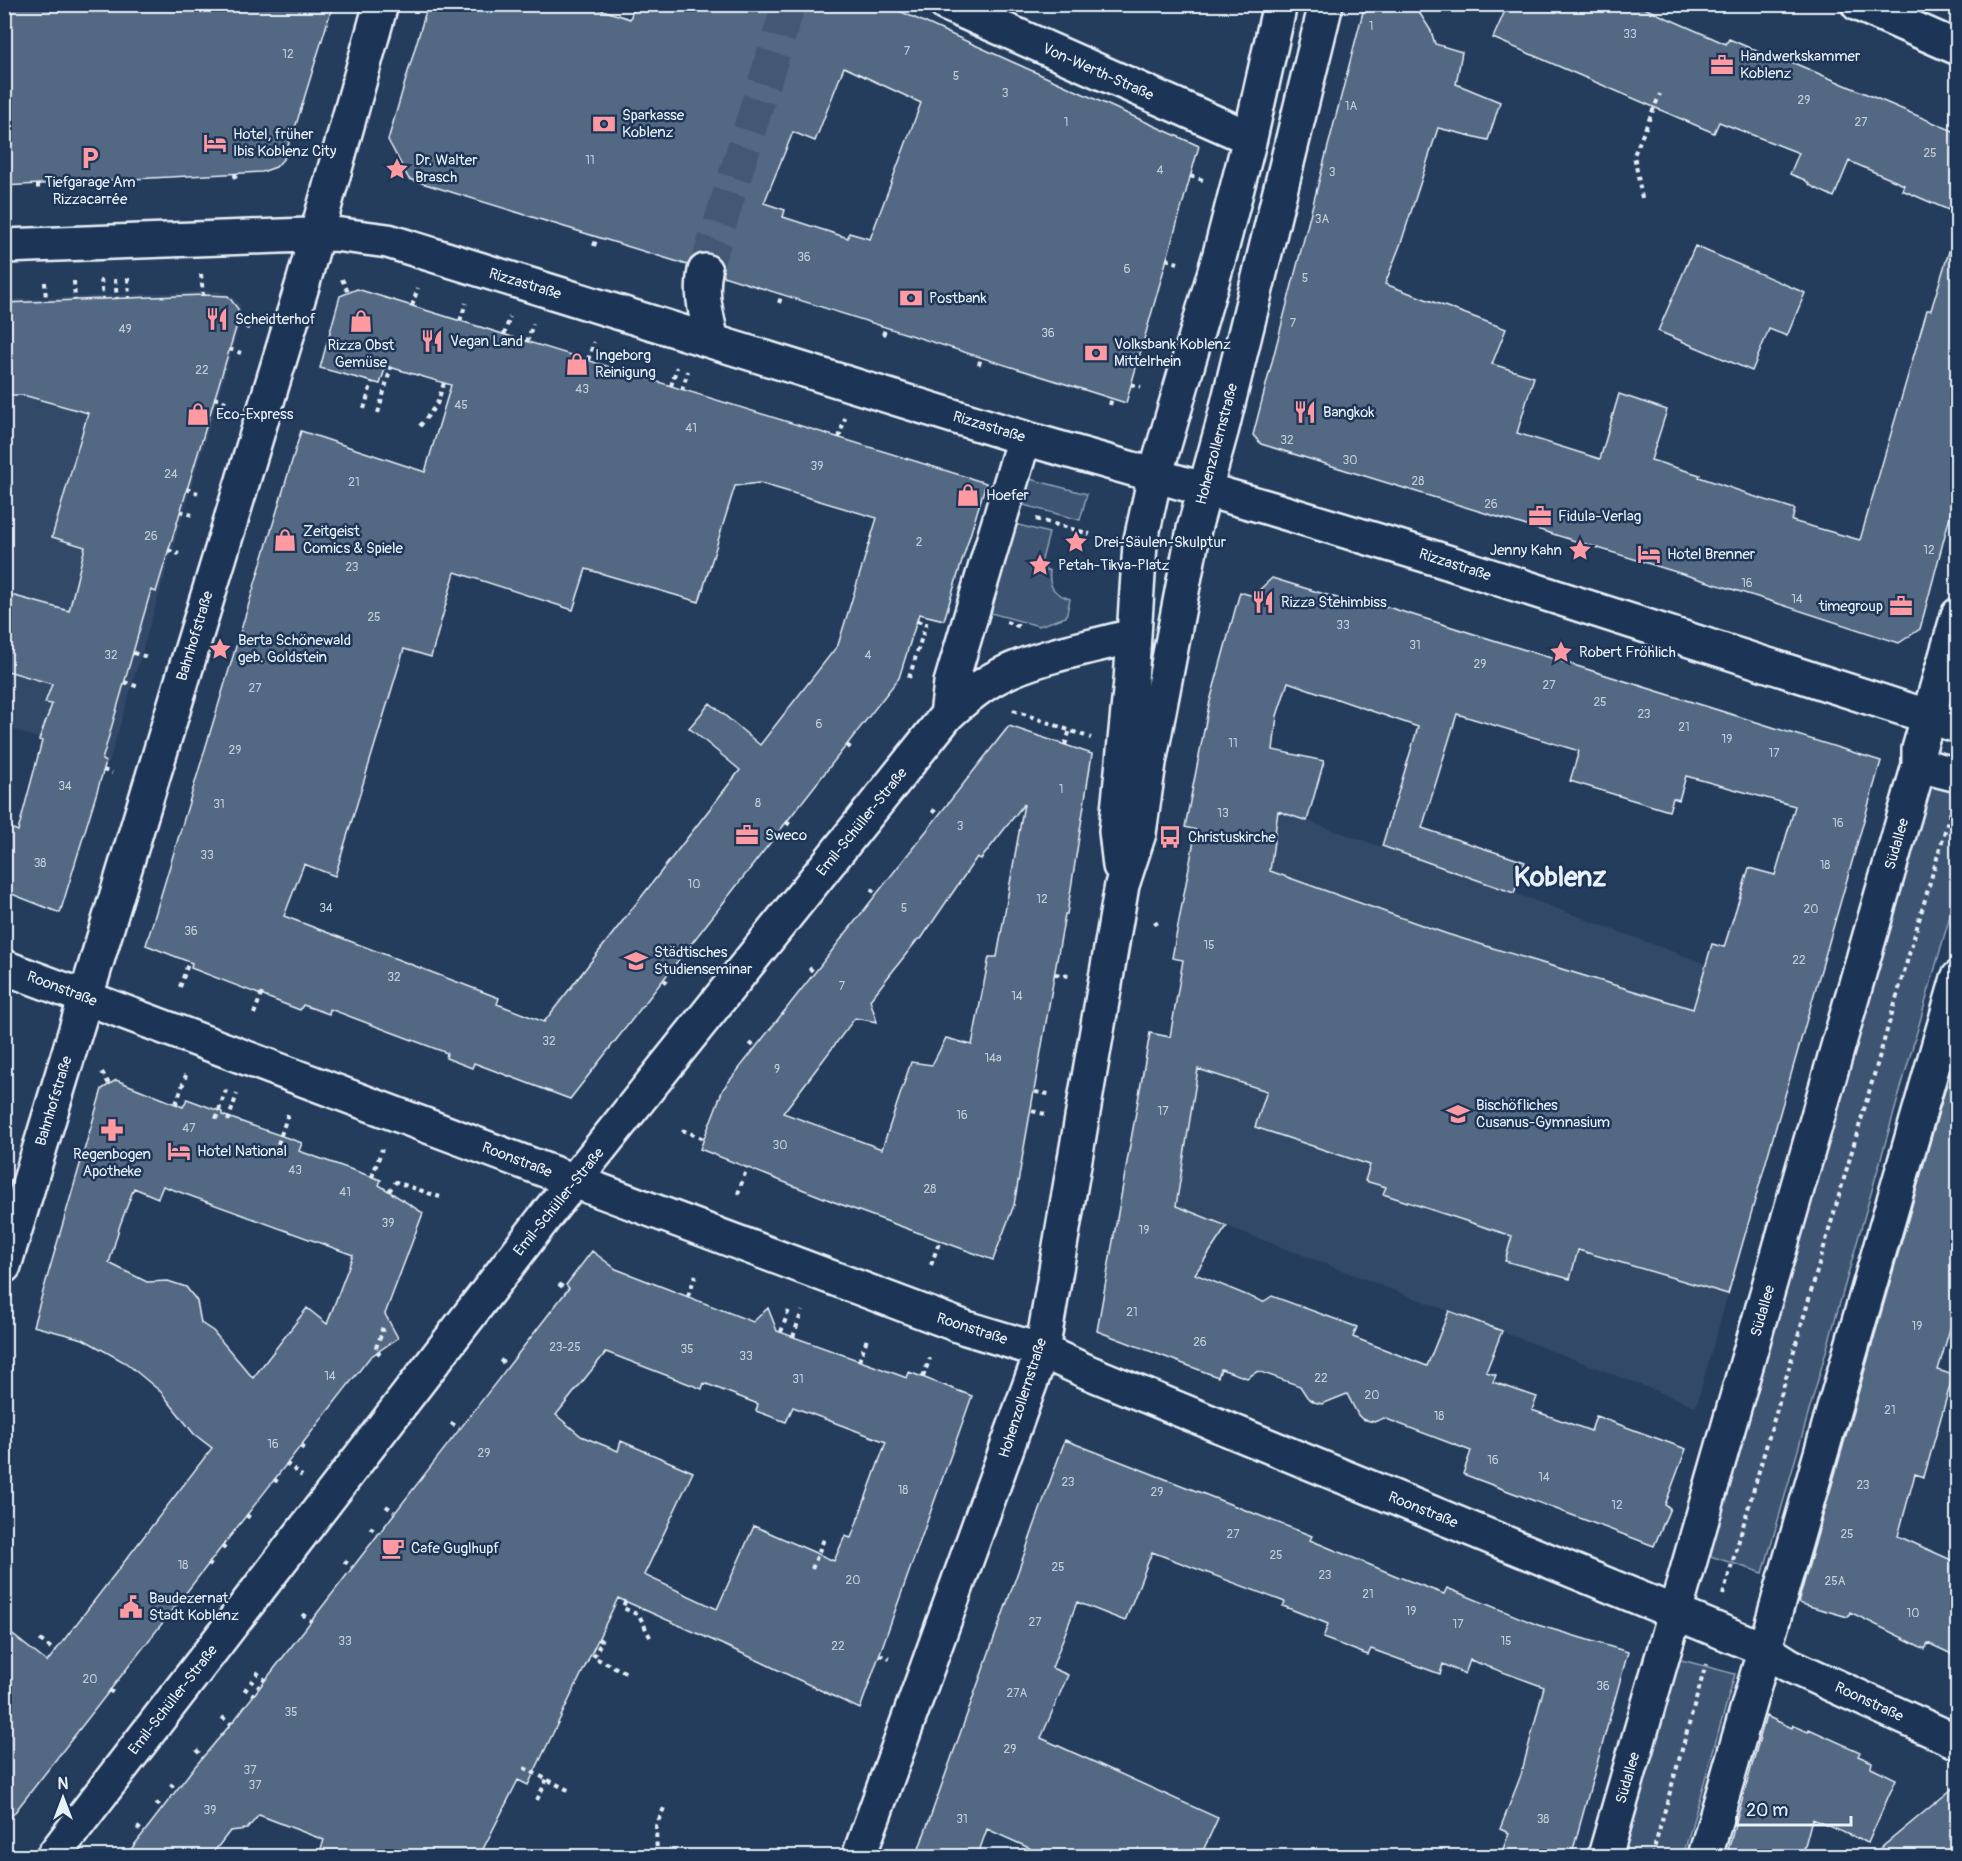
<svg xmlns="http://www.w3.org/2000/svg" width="1962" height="1861" viewBox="0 0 1962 1861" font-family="Pangolin,sans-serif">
<rect width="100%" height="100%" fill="#253d5d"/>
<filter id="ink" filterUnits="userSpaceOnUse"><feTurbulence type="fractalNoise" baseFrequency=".0167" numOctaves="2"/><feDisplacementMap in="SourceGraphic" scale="12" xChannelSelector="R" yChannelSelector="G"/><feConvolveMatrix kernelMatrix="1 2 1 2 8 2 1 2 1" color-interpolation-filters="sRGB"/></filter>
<g filter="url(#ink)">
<!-- built -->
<path fill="#334a68" d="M 217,291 L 228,294 L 235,299 L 240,305 L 242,317 L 109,762 L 5,727 L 4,300 Z
M 1193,778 L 1307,821 L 1514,893 L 1811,1003 L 1696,1406 L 1122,1186 L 1150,1033 L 1175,1038 L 1178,1018 L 1173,1018 L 1180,981 L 1189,962 L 1172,958 L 1196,830 L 1185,827 Z"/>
<!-- green -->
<path fill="#3e5472" stroke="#93a2b5" stroke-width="1.5" d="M 1022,477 L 1087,494 L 1080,520 L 1016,503 Z
M 1011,523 L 1049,533 L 1040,567 L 1050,571 C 1048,587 1054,594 1070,599 L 1066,617 L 1039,626 L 987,612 Z
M 1931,778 L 1957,786 L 1957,891 L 1763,1573 L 1704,1554 Z
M 1674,1658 L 1735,1674 L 1683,1856 L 1619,1856 Z"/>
<!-- building -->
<path fill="#536782" stroke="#e8f1f8" stroke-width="1.5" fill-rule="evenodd" d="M 4,4 L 333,4 L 292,138 L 290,138 L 286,156 L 276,167 L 262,172 L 4,186 Z
M 428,4 L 584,4 L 630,19 L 635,4 L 884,4 L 1199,146 L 1126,403 L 723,276 L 722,264 L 717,257 L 708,253 L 698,254 L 691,259 L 688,265 L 409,179 L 388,140 ZM 844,67 L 921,103 L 870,239 L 849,233 L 848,238 L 783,217 L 785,210 L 764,203 L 793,132 L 815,141 Z
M 1365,4 L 1414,4 L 1431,31 L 1435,44 L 1462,52 L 1456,84 L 1500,102 L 1488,140 L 1438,128 L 1401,243 L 1385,284 L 1506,329 L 1492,364 L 1534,377 L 1517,433 L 1600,459 L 1619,394 L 1667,410 L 1651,460 L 1700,475 L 1699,477 L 1746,493 L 1746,494 L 1795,509 L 1792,521 L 1860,540 L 1927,310 L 1931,310 L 1950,248 L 1958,249 L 1958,486 L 1920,629 L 1899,643 L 1767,600 L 1261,444 L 1253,435 Z
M 1508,4 L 1635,4 L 1726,44 L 1729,39 L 1780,61 L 1782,58 L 1958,133 L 1958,214 L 1902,190 L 1904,185 L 1849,161 L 1834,197 L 1811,186 L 1805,180 L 1790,174 L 1799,153 L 1719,122 L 1714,133 L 1493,38 Z
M 1695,246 L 1805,293 L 1787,336 L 1769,329 L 1752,371 L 1658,331 Z
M 357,289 L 986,483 L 944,620 L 919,614 L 899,678 L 570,1099 L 474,1063 L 472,1068 L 446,1058 L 447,1053 L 330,1009 L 329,1014 L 303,1005 L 300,1010 L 191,968 L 192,963 L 146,945 L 301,431 L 425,472 L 451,385 L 386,366 L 380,384 L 320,368 L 340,296 ZM 759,483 L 877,518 L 838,645 L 760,745 L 710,703 L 689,728 L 740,770 L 544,1022 L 497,1004 L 499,998 L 284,916 L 304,864 L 335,876 L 404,649 L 431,657 L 455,572 L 573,610 L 586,569 L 699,602 L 735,486 Z
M 203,295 L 228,296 L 238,309 L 239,318 L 156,592 L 151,590 L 102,760 L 106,762 L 60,913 L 4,891 L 4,825 L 18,831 L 42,741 L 39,740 L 52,704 L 45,703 L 52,684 L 4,670 L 4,593 L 69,611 L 85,547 L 52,537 L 88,413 L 23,395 L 4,395 L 4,303 Z
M 1272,578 L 1360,605 L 1362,599 L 1881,761 L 1728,1294 L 1578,1250 L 1570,1279 L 1505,1261 L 1512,1236 L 1383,1194 L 1386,1187 L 1365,1181 L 1370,1165 L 1255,1127 L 1267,1091 L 1198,1069 L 1176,1206 L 1227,1226 L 1195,1274 L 1263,1302 L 1272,1296 L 1357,1327 L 1353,1337 L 1427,1366 L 1449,1311 L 1502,1331 L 1486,1372 L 1496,1375 L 1493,1382 L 1537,1397 L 1532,1410 L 1591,1431 L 1596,1416 L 1686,1449 L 1665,1505 L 1670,1508 L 1654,1546 L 1463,1474 L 1471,1451 L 1384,1418 L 1374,1422 L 1362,1419 L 1358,1415 L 1347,1394 L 1322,1404 L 1314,1402 L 1307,1397 L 1300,1386 L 1258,1371 L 1247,1378 L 1221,1369 L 1218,1377 L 1097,1331 L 1150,1033 L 1170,1037 L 1183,960 L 1172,958 L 1196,830 L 1185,827 L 1209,705 L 1240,592 L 1253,596 ZM 1288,682 L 1418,727 L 1382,846 L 1514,893 L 1525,862 L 1422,828 L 1457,714 L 1579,751 L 1570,781 L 1669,811 L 1673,798 L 1679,800 L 1686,776 L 1795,806 L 1775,875 L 1749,868 L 1724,947 L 1712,944 L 1693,1009 L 1447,934 L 1270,871 L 1278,811 L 1307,821 L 1324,761 L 1273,750 L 1277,716 Z
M 1009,726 L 1092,754 L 1067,914 L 1065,914 L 1014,1205 L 993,1260 L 837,1203 L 700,1149 L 723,1089 ZM 1024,804 L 997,957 L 989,957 L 972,1045 L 946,1038 L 932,1065 L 911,1062 L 882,1149 L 783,1113 L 855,1018 L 877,1022 L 870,1000 L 918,939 L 921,939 L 977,857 L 981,859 Z
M 1951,1069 L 1958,1070 L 1958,1301 L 1938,1370 L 1953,1375 L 1924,1477 L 1915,1474 L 1898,1536 L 1958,1563 L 1958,1657 L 1928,1643 L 1925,1649 L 1850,1612 L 1848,1617 L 1798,1603 Z
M 116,1080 L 183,1107 L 187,1099 L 222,1112 L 222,1115 L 302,1143 L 299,1151 L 381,1180 L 379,1185 L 423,1213 L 385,1314 L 398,1338 L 370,1357 L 4,1826 L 4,1628 L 47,1662 L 212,1448 L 194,1434 L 161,1392 L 126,1363 L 83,1339 L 33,1326 L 102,1089 ZM 163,1186 L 353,1255 L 327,1324 L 307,1308 L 253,1378 L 213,1331 L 201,1323 L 197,1301 L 186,1287 L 168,1281 L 147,1282 L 109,1263 L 120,1225 L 134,1188 L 158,1198 Z
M 592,1251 L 616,1269 L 753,1322 L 768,1308 L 777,1331 L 907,1378 L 909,1372 L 972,1396 L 860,1709 L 757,1660 L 618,1598 L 528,1785 L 518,1780 L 479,1857 L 318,1857 L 324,1840 L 259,1815 L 247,1829 L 230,1831 L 210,1857 L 125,1857 L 192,1770 L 236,1718 L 569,1288 L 566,1285 ZM 606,1352 L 702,1389 L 704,1383 L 758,1404 L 756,1411 L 786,1422 L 793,1407 L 886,1442 L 851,1538 L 845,1536 L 834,1561 L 754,1526 L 717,1609 L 644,1575 L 693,1472 L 621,1441 L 618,1451 L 581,1436 L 556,1415 Z
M 1065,1440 L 1312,1536 L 1310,1540 L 1399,1577 L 1444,1594 L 1447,1588 L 1538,1625 L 1628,1652 L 1571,1857 L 1500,1857 L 1509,1833 L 1500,1829 L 1521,1775 L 1544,1687 L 1470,1660 L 1465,1674 L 1443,1664 L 1440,1674 L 1371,1649 L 1368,1655 L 1323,1638 L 1328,1624 L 1283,1606 L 1285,1602 L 1152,1552 L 1125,1621 L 1077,1602 L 1052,1668 L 1068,1675 L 1041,1738 L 1218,1818 L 1200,1857 L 1049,1857 L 987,1829 L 977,1857 L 916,1857 Z
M 1766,1716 L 1792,1728 L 1793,1725 L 1808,1732 L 1809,1729 L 1860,1752 L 1858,1756 L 1872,1762 L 1871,1767 L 1896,1779 L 1868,1843 L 1812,1819 L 1802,1857 L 1726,1857 Z
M 1958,1784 L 1958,1857 L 1870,1857 Z"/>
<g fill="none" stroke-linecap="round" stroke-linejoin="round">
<!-- minor-tunnel -->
<path stroke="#425874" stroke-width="33" stroke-dasharray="33 16" stroke-linecap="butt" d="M 705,271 L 789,4"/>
<!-- minor casing -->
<g stroke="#e8f1f8" stroke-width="38">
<path id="minor" d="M 946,4 L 1250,138
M 4,246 L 334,234 L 388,241 L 1024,438 L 1266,507 L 1425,555 L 1958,726
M 705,271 C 700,295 707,317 712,341
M 947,715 L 951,683 L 1024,438
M 1919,765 L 1958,775
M 1120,866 L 1116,831 L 1131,681 L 1140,544 L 1155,476 L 1220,254 L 1250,138 L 1280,4
M 4,967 L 966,1328 L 1042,1351 L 1088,1372 L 1764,1649 L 1789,1665 L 1958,1742
M 4,1266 L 303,283 L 381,4
M 53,1856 L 548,1213 L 947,715 C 963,700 979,686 999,676 C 1037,656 1091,647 1133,636
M 859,1856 L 1042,1351 L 1122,885 L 1139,833 L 1149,763 L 1194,529 L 1222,428 L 1326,4
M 1605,1856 L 1919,765 L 1919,749 L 1958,615
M 1705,1856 L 1958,978"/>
</g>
<!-- major casing -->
<g stroke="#e8f1f8" stroke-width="38">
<path id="major" d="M 1858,4 L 1958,48"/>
</g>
<!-- path -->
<path stroke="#e8f1f8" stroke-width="4" stroke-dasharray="4.5 4.5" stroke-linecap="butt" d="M 235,174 L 236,183
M 1190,176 L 1203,180
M 107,181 L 108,190
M 38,184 L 38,193
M 1642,198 L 1634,155 L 1660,94
M 594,246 L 597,237
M 1166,259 L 1178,263
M 201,274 L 203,295
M 128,278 L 129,298
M 101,279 L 103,299
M 115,279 L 117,298
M 342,279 L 348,292
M 74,281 L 75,300
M 45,282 L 46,302
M 779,303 L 782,294
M 412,306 L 418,288
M 460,321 L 466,303
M 237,324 L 249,328
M 504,335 L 510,317
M 883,335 L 886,327
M 527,342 L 533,324
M 229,349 L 241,353
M 588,360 L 594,342
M 979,365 L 981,357
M 1131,384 L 1141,387
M 671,386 L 677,367
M 682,390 L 688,371
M 214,398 L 226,402
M 1110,405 L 1112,398
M 364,409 L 372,382
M 378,413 L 391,367
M 420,426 L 437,404 L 444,383
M 839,438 L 845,418
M 186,489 L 198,493
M 180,511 L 192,515
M 1036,519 L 1090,534
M 168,550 L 179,554
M 917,621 L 926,624
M 1006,622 L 1021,627
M 133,653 L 148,657
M 909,678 L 926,624 L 932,626
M 124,682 L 139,687
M 1013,710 L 1091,738
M 847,745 L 853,750
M 1065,745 L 1070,730
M 103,770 L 112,773
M 932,810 L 938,814
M 786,822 L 792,826
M 871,889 L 876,894
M 1155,921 L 1159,929
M 809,968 L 814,972
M 1055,974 L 1069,976
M 664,980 L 668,983
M 180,987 L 189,961
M 254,1014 L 263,990
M 750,1043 L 755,1047
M 102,1072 L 109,1084
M 1035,1092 L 1049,1094
M 176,1104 L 186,1075
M 1032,1111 L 1045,1114
M 216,1119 L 226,1090
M 228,1121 L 237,1094
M 682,1130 L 704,1139
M 278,1144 L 288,1114
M 372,1177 L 382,1149
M 389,1191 L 396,1182 L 440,1197
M 738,1194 L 747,1167
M 931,1265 L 940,1240
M 559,1284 L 566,1290
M 688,1296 L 697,1272
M 380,1329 L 383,1330 L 375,1350 L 380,1354
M 781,1332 L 790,1307
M 793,1337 L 802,1311
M 500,1360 L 507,1365
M 859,1361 L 868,1336
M 923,1377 L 930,1358
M 451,1423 L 459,1428
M 300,1446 L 306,1450
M 286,1463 L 302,1476
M 274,1479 L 280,1484
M 386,1506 L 394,1512
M 246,1515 L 252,1519
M 370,1527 L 378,1533
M 222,1546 L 227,1551
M 344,1561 L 352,1567
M 208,1563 L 214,1568
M 812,1569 L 824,1539
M 1723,1595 L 1951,810
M 625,1601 L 623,1608 L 639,1615 L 651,1639
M 302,1614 L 311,1621
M 598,1639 L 602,1641 L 593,1657 L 629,1674
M 40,1640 L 55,1651
M 879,1655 L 890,1658
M 256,1672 L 265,1680
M 250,1680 L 259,1687
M 244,1688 L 254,1695
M 109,1690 L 115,1694
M 222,1717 L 231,1724
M 196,1750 L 203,1756
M 524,1768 L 570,1791
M 170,1784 L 177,1790
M 537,1800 L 547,1779
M 156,1803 L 163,1808
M 137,1827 L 144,1832
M 657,1856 L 656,1826 L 664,1808
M 743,1856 L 743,1855
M 1652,1856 L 1706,1664"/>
<!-- minor -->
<use href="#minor" stroke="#1d3557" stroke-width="33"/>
<!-- major -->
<use href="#major" stroke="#1d3557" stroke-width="33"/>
</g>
</g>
<!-- icons -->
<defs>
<g id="office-bare" transform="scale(1.8)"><path d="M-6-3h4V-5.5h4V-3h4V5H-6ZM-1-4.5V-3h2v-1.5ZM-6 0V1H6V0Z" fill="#ff9aa2" stroke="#1d3557" stroke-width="2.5" paint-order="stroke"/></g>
<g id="bank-bare" transform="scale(1.8)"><path d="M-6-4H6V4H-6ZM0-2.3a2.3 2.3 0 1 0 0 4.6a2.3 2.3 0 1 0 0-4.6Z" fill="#ff9aa2" stroke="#1d3557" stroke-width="2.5" paint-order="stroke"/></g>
<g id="hotel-bare" transform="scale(1.8)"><path d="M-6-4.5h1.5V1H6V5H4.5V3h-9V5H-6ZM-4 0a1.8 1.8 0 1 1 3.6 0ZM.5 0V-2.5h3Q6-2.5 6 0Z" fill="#ff9aa2" stroke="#1d3557" stroke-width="2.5" paint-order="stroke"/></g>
<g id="parking-bare" transform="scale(1.8)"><path d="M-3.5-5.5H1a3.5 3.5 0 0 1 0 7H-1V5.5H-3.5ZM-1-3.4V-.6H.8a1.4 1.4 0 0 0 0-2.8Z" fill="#ff9aa2" stroke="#1d3557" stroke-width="2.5" paint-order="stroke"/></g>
<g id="sight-bare" transform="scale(1.8)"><path d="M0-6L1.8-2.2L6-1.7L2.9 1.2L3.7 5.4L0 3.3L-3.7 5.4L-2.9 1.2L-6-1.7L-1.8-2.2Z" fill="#ff9aa2" stroke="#1d3557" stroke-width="2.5" paint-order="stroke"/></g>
<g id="restaurant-bare" transform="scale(1.8)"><path d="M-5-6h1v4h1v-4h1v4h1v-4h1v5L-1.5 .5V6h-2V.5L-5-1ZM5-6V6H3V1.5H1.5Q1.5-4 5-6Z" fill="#ff9aa2" stroke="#1d3557" stroke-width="2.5" paint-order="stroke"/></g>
<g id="shop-bare" transform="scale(1.8)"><path d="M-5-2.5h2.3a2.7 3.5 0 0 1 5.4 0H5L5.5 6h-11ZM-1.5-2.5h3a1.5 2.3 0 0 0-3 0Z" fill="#ff9aa2" stroke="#1d3557" stroke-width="2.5" paint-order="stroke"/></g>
<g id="bus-bare" transform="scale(1.8)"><path d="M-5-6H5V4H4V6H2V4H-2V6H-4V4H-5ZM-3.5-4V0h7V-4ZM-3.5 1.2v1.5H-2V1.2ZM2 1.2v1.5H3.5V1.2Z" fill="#ff9aa2" stroke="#1d3557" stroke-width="2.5" paint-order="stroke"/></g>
<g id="university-bare" transform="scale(1.8)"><path d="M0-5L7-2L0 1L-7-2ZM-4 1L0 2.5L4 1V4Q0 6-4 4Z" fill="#ff9aa2" stroke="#1d3557" stroke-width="2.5" paint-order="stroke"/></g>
<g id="school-bare" transform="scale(1.8)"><path d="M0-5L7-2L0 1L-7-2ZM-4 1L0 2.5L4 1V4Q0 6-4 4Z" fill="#ff9aa2" stroke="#1d3557" stroke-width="2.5" paint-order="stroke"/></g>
<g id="pharmacy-bare" transform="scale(1.8)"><path d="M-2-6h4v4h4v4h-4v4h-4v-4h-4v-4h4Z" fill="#ff9aa2" stroke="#1d3557" stroke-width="2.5" paint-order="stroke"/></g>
<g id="cafe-bare" transform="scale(1.8)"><path d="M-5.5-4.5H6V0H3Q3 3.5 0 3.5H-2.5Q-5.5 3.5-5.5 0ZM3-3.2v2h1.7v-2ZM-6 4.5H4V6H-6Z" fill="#ff9aa2" stroke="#1d3557" stroke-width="2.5" paint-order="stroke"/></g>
<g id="civic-bare" transform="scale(1.8)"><path d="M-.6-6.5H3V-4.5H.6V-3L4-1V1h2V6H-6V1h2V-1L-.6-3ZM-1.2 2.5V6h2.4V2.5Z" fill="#ff9aa2" stroke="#1d3557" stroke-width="2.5" paint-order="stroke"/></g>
</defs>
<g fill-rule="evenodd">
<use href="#office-bare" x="1722" y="65"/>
<use href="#bank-bare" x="604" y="124"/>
<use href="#hotel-bare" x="215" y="143"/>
<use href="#parking-bare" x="90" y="158"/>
<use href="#sight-bare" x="397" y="169"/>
<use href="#bank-bare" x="911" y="298"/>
<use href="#restaurant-bare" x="217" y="319"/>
<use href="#shop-bare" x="361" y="321"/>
<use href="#restaurant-bare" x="432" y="341"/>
<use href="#bank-bare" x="1096" y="353"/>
<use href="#shop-bare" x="577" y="364"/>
<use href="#restaurant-bare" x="1305" y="412"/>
<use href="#shop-bare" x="198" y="414"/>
<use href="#shop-bare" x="968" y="495"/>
<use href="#office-bare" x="1540" y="516"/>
<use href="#shop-bare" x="285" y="540"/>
<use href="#sight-bare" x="1076" y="542"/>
<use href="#sight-bare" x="1580" y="550"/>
<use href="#hotel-bare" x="1649" y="554"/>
<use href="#sight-bare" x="1040" y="565"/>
<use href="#restaurant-bare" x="1263" y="602"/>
<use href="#office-bare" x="1901" y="606"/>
<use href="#sight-bare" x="220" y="649"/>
<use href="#sight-bare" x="1561" y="652"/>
<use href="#office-bare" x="747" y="835"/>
<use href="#bus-bare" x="1170" y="837"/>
<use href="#university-bare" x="636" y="961"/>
<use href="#school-bare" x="1458" y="1114"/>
<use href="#pharmacy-bare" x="112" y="1130"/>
<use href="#hotel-bare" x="179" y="1151"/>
<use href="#cafe-bare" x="393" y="1548"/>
<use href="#civic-bare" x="131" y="1607"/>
</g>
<g text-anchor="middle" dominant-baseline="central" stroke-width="5" stroke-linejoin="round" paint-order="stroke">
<!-- number labels -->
<g font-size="12" fill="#c3ceda">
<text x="1371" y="26">1</text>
<text x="1630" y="34">33</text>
<text x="907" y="51">7</text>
<text x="288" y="54">12</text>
<text x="956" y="76">5</text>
<text x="1005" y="93">3</text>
<text x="1804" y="100">29</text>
<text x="1351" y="106">1A</text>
<text x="1066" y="122">1</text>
<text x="1861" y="122">27</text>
<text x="1930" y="153">25</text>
<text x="590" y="160">11</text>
<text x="1160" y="170">4</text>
<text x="1332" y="172">3</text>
<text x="1322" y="219">3A</text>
<text x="804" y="257">36</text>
<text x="1127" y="269">6</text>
<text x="1305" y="278">5</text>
<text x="1293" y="323">7</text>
<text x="125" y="329">49</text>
<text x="1048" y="333">36</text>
<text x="202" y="370">22</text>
<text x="582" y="389">43</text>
<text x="461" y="405">45</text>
<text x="691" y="428">41</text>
<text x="1287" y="440">32</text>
<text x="1350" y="460">30</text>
<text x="817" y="466">39</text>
<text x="171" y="474">24</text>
<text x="1418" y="481">28</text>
<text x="354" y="482">21</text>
<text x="1491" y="504">26</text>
<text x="151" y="536">26</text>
<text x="919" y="542">2</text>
<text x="1929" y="550">12</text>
<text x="352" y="567">23</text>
<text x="1747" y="583">16</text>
<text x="1797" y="599">14</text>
<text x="374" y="617">25</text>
<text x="1343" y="625">33</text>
<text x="1415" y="645">31</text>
<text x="111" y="655">32</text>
<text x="868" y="655">4</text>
<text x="1480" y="664">29</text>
<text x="1549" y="685">27</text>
<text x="255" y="688">27</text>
<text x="1600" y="702">25</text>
<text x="1644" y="714">23</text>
<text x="819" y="724">6</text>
<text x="1684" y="727">21</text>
<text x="1727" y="739">19</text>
<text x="1233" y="743">11</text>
<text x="235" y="750">29</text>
<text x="1774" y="753">17</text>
<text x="65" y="786">34</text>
<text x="1061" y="789">1</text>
<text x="758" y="803">8</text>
<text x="219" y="804">31</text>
<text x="1223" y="813">13</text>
<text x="1838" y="823">16</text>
<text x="960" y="826">3</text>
<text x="207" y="855">33</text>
<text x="40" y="863">38</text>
<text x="1825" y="865">18</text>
<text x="694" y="884">10</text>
<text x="1042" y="899">12</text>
<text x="326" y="908">34</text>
<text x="904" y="908">5</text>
<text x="1811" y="909">20</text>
<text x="191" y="931">36</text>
<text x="1209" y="945">15</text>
<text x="1799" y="960">22</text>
<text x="394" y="977">32</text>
<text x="842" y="986">7</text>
<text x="1017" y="996">14</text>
<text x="549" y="1041">32</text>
<text x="993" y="1058">14a</text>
<text x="777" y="1069">9</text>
<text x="1163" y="1111">17</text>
<text x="962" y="1115">16</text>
<text x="189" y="1128">47</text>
<text x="780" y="1145">30</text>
<text x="295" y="1170">43</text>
<text x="930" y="1189">28</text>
<text x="345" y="1192">41</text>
<text x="388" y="1223">39</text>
<text x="1144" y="1230">19</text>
<text x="1132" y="1312">21</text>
<text x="1917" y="1326">19</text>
<text x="1200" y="1342">26</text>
<text x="565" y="1347">23-25</text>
<text x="687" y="1349">35</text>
<text x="746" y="1356">33</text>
<text x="330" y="1376">14</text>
<text x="1321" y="1378">22</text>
<text x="798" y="1379">31</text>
<text x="1372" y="1395">20</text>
<text x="1890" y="1410">21</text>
<text x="1439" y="1416">18</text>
<text x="273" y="1444">16</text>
<text x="484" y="1453">29</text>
<text x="1493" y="1460">16</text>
<text x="1544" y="1477">14</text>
<text x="1068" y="1482">23</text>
<text x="1863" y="1485">23</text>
<text x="903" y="1490">18</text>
<text x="1157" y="1492">29</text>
<text x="1617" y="1505">12</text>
<text x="1233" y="1534">27</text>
<text x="1847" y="1534">25</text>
<text x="1276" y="1555">25</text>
<text x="183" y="1565">18</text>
<text x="1058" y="1567">25</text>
<text x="1325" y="1575">23</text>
<text x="853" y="1580">20</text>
<text x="1835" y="1581">25A</text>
<text x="1368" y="1594">21</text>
<text x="1411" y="1611">19</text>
<text x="1913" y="1613">10</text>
<text x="1035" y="1622">27</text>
<text x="1458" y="1624">17</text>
<text x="345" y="1641">33</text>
<text x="1506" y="1641">15</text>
<text x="838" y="1646">22</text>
<text x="90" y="1679">20</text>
<text x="1603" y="1686">36</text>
<text x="1017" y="1693">27A</text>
<text x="291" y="1712">35</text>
<text x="1010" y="1749">29</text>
<text x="250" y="1770">37</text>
<text x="255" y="1785">37</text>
<text x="210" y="1810">39</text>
<text x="962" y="1819">31</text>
<text x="1543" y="1819">38</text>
</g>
<!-- poi labels -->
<g font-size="15" fill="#e8f1f8" stroke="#1d3557" text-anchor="start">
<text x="1740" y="56">Handwerkskammer<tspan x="1740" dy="17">Koblenz</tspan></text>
<text x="622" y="115">Sparkasse<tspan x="622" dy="17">Koblenz</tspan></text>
<text x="233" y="134">Hotel, früher<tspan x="233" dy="17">Ibis Koblenz City</tspan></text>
<text x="415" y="160">Dr. Walter<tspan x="415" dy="17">Brasch</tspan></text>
<text x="90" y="182" text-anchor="middle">Tiefgarage Am<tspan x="90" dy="17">Rizzacarrée</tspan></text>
<text x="929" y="298">Postbank</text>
<text x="235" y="319">Scheidterhof</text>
<text x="450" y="341">Vegan Land</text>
<text x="1114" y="344">Volksbank Koblenz<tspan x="1114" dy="17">Mittelrhein</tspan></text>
<text x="361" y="345" text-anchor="middle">Rizza Obst<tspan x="361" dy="17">Gemüse</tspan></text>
<text x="595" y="355">Ingeborg<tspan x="595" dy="17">Reinigung</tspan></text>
<text x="1323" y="412">Bangkok</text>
<text x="216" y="414">Eco-Express</text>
<text x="986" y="495">Hoefer</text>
<text x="1558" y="516">Fidula-Verlag</text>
<text x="303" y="531">Zeitgeist<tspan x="303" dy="17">Comics &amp; Spiele</tspan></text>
<text x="1094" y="542">Drei-Säulen-Skulptur</text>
<text x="1562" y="550" text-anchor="end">Jenny Kahn</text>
<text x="1667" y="554">Hotel Brenner</text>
<text x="1058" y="565">Petah-Tikva-Platz</text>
<text x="1281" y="602">Rizza Stehimbiss</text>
<text x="1883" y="606" text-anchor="end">timegroup</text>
<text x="238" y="640">Berta Schönewald<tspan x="238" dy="17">geb. Goldstein</tspan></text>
<text x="1579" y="652">Robert Fröhlich</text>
<text x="765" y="835">Sweco</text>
<text x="1188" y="837">Christuskirche</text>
<text x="654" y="952">Städtisches<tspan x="654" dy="17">Studienseminar</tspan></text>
<text x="1476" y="1105">Bischöfliches<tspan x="1476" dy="17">Cusanus-Gymnasium</tspan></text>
<text x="197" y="1151">Hotel National</text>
<text x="112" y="1154" text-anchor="middle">Regenbogen<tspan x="112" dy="17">Apotheke</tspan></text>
<text x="411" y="1548">Cafe Guglhupf</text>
<text x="149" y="1598">Baudezernat<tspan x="149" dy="17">Stadt Koblenz</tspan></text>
</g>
<!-- street labels -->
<g font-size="15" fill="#e8f1f8" stroke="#1d3557">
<text transform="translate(1098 72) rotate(24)">Von-Werth-Straße</text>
<text transform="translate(525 284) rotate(17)">Rizzastraße</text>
<text transform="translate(989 427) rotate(17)">Rizzastraße</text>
<text transform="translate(1217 444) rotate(-75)">Hohenzollernstraße</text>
<text transform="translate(1455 565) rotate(18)">Rizzastraße</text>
<text transform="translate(195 636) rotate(-73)">Bahnhofstraße</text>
<text transform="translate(862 822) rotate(-51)">Emil-Schüller-Straße</text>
<text transform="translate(1897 844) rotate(-74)">Südallee</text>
<text transform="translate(62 989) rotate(21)">Roonstraße</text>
<text transform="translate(54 1101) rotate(-73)">Bahnhofstraße</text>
<text transform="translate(517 1160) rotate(21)">Roonstraße</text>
<text transform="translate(559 1202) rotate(-51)">Emil-Schüller-Straße</text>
<text transform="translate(1763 1311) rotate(-74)">Südallee</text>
<text transform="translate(972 1329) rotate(18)">Roonstraße</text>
<text transform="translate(1023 1398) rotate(-72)">Hohenzollernstraße</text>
<text transform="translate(1423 1510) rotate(22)">Roonstraße</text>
<text transform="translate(173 1700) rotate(-52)">Emil-Schüller-Straße</text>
<text transform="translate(1869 1702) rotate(25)">Roonstraße</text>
<text transform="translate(1628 1778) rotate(-74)">Südallee</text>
</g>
<!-- town labels -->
<g font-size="27" font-weight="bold" fill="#e8f1f8" stroke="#1d3557">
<text x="1560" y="877">Koblenz</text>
</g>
</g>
<!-- margin -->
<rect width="1962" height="1861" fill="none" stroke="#1d3557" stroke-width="24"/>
<rect x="12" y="12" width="1938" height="1837" fill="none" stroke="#e8f1f8" stroke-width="2" filter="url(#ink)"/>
<!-- north arrow -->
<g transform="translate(63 1798)" stroke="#1d3557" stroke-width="4.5" paint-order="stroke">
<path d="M0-4.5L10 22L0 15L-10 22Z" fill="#e8f1f8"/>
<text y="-9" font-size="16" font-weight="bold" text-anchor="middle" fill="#e8f1f8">N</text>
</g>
<!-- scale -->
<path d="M1737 1816v9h114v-9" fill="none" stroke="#e8f1f8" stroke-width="3"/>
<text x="1746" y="1816" font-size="18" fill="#e8f1f8" stroke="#1d3557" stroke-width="4.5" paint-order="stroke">20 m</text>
</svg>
